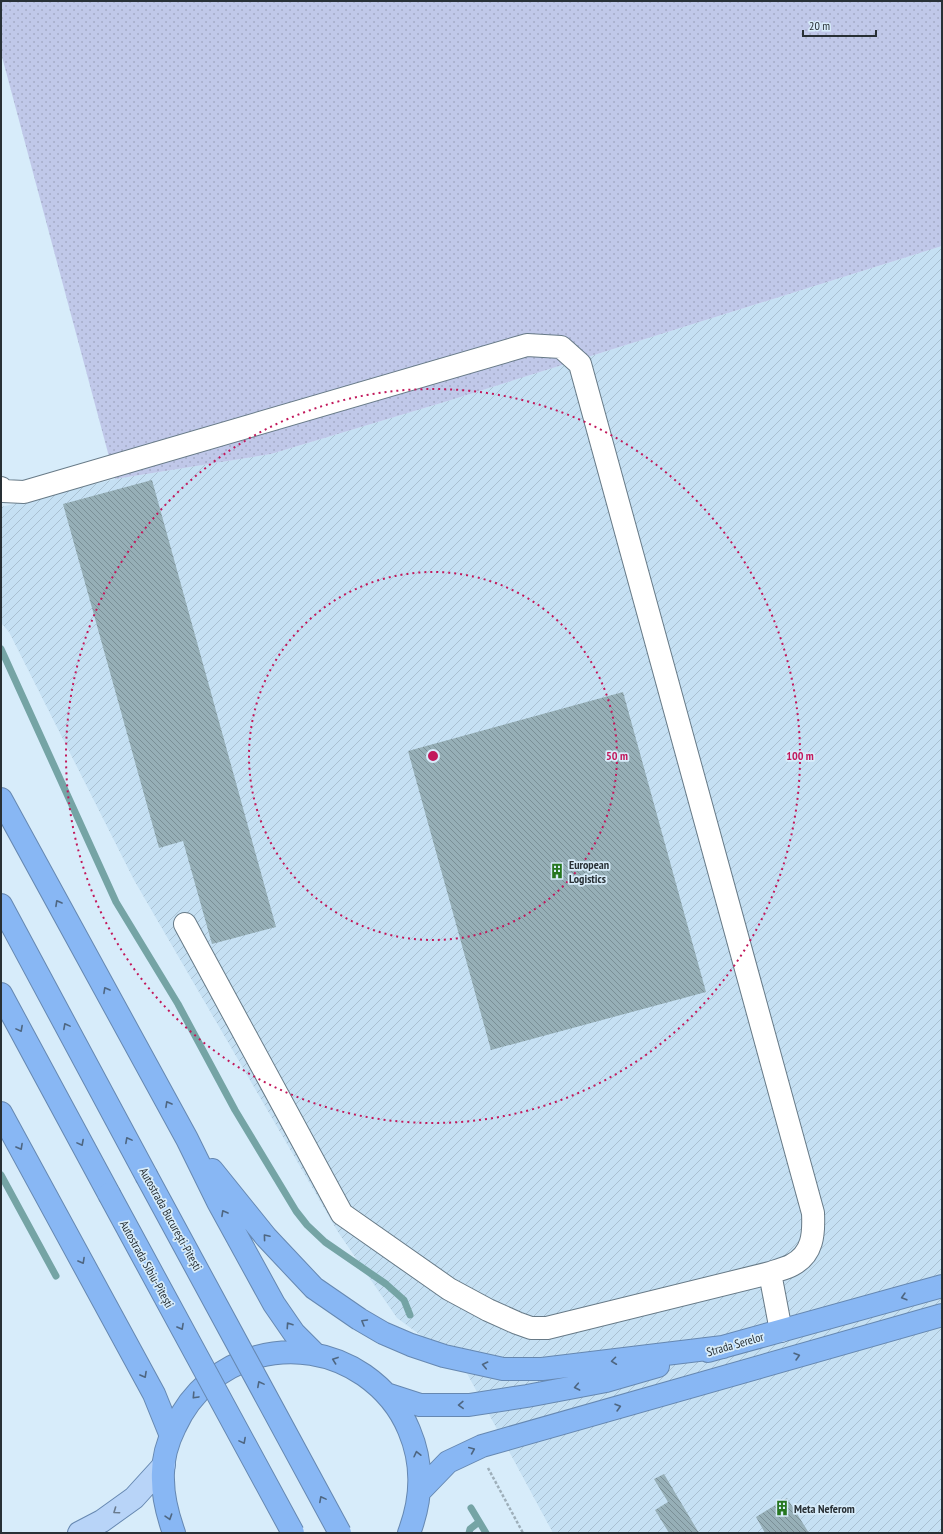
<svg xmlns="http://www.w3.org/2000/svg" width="943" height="1534" viewBox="0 0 943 1534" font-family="'PT Sans Narrow',sans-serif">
<defs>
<pattern id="industrial-furrows" width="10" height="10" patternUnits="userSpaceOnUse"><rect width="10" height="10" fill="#c5e0f3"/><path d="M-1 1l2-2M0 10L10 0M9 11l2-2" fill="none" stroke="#a9c0d1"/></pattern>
<pattern id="grass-dots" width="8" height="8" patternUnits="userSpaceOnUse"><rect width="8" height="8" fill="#c0c8e9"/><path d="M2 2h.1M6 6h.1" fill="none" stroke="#a5acc8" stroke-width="1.8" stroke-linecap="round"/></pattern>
<pattern id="building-back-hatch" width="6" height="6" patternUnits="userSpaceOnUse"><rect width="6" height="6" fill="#96afb7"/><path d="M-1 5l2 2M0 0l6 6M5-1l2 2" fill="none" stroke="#7a8f96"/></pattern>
</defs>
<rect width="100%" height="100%" fill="#d7ecfa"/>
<!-- industrial -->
<path fill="url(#industrial-furrows)" d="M 942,246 L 942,1533 L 553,1533 L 463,1366 L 397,1318 L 338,1232 L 134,880 L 9,632 L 1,623 L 1,507 L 115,479 L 271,454 L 451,400 Z"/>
<!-- grass -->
<path fill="url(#grass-dots)" d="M 1,1 L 942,1 L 942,246 L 451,400 L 271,454 L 115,479 L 1,53 Z"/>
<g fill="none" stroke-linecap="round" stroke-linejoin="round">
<!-- stream -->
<path stroke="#75a4a5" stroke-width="7" d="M 1,649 L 116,902 L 178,1004 L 235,1110 L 296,1211 L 307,1225 L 325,1242 L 386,1284 L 404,1300 L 410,1315
M 1,1175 L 56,1276
M 471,1508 L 486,1533
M 469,1533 L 470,1529 L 479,1522"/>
</g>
<!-- building -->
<path fill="url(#building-back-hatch)" d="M 152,480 L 276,927 L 212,944 L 183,841 L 159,848 L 63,504 Z
M 623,692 L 706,992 L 491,1050 L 408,751 Z
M 664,1474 L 699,1533 L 669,1533 L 655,1510 L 668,1502 L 654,1479 Z
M 787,1498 L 809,1533 L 765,1533 L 756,1517 Z"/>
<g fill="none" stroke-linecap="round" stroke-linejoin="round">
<!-- minor casing -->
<g stroke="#677a87" stroke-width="24">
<path id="minor" d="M 1,488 L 3,491 L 24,492 L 527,345 L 561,347 L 580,364 L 813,1213 C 814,1234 813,1254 792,1265 C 785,1269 777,1270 770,1273 L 781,1331
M 185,924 L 342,1214 L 449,1289 L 488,1310 L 517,1323 L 531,1328 L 547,1328 L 770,1273"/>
</g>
<!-- major casing -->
<g stroke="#6688b1" stroke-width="24">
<path id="major" d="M 79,1533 L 102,1521 L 134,1498 L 164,1465"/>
</g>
<!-- highway casing -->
<g stroke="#6688b1" stroke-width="24">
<path id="highway" d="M 1,799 L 187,1139 L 218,1202 L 274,1304 L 294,1333 L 315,1354
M 1,905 L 146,1175
M 1,994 L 109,1194
M 1,1113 L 154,1394 L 171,1436
M 212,1170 L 266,1237 L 314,1288 L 359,1319 L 383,1333 L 411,1345 L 444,1356 L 503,1369 L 542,1369 L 723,1347
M 708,1351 L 942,1286
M 386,1394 L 420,1405 L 469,1405 L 527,1396 L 606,1381 L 658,1366
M 420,1491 L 448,1462 L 482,1446 L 942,1315
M 174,1533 C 168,1516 163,1498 163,1480 C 162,1462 167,1443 175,1427 C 208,1354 298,1330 364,1375 C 384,1389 400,1408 409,1430 C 424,1465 422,1499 409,1533"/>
</g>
<!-- path -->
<path stroke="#9eafba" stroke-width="2.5" stroke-dasharray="3 2" stroke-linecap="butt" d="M 488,1468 L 523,1533"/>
<!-- minor -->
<use href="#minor" stroke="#fff" stroke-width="22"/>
<!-- major -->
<use href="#major" stroke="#b8d4f8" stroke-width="22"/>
<!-- highway -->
<use href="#highway" stroke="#88b7f4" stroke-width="22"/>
<!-- highway-bridge casing -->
<g stroke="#6688b1" stroke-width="24" stroke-linecap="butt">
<path id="highway-bridge" d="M 146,1175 L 340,1533
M 109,1194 L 293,1533"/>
</g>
<!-- highway-bridge -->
<use href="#highway-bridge" stroke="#88b7f4" stroke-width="22"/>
</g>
<!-- one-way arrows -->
<defs><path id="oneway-chevron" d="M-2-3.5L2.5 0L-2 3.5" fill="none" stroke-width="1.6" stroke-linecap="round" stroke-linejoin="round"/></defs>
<g stroke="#4e6681">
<use href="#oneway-chevron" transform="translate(58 903) rotate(-119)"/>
<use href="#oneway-chevron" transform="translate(106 990) rotate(-119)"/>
<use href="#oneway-chevron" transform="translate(66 1026) rotate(-118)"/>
<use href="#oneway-chevron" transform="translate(20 1029) rotate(62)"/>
<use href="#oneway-chevron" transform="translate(168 1104) rotate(-119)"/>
<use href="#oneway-chevron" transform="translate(128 1140) rotate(-118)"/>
<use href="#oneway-chevron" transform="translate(81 1143) rotate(62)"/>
<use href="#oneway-chevron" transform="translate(20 1147) rotate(61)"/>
<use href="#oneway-chevron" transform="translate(224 1213) rotate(-119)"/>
<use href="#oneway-chevron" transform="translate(266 1237) rotate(-130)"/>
<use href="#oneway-chevron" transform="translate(82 1261) rotate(61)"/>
<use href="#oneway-chevron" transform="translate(904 1297) rotate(164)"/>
<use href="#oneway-chevron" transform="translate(364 1322) rotate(-150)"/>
<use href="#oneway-chevron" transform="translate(289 1325) rotate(-124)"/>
<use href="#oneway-chevron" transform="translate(181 1327) rotate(61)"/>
<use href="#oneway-chevron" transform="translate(797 1356) rotate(-16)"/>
<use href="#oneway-chevron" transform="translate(335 1360) rotate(-160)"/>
<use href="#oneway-chevron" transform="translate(614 1361) rotate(173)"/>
<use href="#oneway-chevron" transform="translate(485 1365) rotate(-168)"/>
<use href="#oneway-chevron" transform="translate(144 1375) rotate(61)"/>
<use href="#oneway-chevron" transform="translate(260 1384) rotate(-118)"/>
<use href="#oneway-chevron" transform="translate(577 1387) rotate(169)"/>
<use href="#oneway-chevron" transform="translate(195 1396) rotate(133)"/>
<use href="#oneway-chevron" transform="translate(461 1405) rotate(178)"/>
<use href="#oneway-chevron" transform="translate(618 1407) rotate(-16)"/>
<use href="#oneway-chevron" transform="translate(243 1441) rotate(62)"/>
<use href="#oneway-chevron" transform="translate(472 1450) rotate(-23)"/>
<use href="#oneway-chevron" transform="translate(417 1454) rotate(-103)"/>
<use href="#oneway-chevron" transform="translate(322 1499) rotate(-118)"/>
<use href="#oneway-chevron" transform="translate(169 1517) rotate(72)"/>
</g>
<use stroke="#697a8d" href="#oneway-chevron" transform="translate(116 1511) rotate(145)"/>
<!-- distance rings -->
<g fill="none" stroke="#c2185b" stroke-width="2" stroke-dasharray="2 4">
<circle cx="433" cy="756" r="184"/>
<circle cx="433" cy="756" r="367"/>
</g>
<!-- icons -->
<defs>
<g id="building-bare" transform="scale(1.2)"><path d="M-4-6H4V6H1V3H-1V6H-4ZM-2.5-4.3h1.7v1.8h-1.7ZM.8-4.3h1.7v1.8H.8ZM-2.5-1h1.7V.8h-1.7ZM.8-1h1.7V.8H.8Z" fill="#26761f" stroke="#d7ecfa" stroke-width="2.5" paint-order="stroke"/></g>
</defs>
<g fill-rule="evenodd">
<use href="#building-bare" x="557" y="871"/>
<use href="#building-bare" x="782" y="1508"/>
</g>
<g text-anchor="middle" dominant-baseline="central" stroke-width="3.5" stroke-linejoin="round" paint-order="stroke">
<!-- poi labels -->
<g font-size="12" font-weight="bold" fill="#283035" stroke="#d7ecfa" text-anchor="start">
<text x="569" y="864">European<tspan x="569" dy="14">Logistics</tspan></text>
<text x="794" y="1508">Meta Neferom</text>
</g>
<!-- street labels -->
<g font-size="12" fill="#283035" stroke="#d7ecfa">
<text transform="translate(171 1219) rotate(61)">Autostrada București-Pitești</text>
<text transform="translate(147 1264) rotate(61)">Autostrada Sibiu-Pitești</text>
<text transform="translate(735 1344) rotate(-16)">Strada Serelor</text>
</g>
</g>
<circle cx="433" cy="756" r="6" fill="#c2185b" stroke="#d7ecfa" stroke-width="2"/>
<g font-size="12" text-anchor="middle" font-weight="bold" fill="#c2185b" stroke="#d7ecfa" stroke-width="3.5" stroke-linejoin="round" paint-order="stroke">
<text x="617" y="760">50 m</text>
<text x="800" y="760">100 m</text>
</g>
<!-- border -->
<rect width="943" height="1534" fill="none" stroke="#283035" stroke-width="4"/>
<!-- scale -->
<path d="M803 30v6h73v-6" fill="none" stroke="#283035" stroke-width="2"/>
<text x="809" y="30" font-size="12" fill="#283035" stroke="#d7ecfa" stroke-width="3" paint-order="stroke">20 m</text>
</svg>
